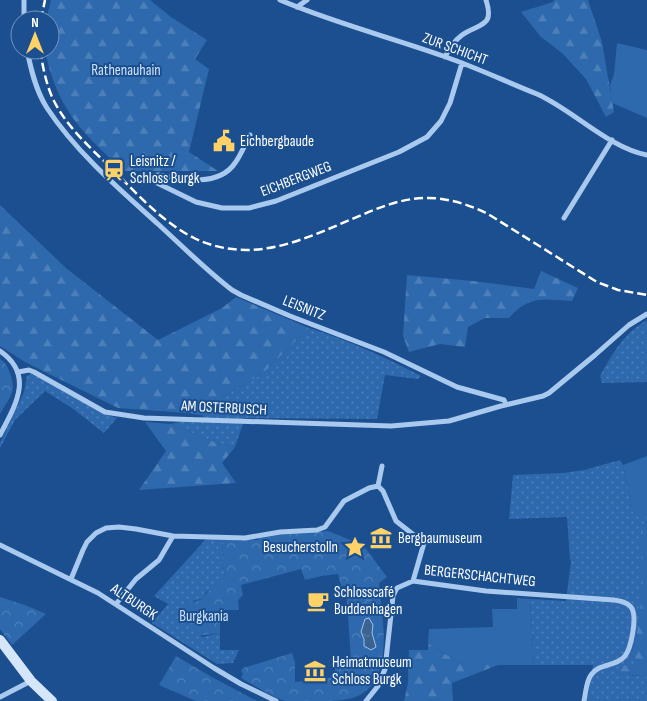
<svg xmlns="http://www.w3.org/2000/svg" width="647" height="701" viewBox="0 0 647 701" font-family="'Sofia Sans Condensed',sans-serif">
<defs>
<pattern id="grass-dots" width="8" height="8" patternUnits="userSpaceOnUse" patternTransform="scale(1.25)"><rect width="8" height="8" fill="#2e69ad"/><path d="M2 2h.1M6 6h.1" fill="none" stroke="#4d80b9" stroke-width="1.8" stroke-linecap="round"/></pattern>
<pattern id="forest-firs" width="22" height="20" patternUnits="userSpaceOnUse" patternTransform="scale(1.25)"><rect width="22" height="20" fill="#2e69ad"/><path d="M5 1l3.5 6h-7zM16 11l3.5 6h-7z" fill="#4d80b9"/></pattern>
<pattern id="park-crowns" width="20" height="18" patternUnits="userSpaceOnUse" patternTransform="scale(1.25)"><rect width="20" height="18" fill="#2e69ad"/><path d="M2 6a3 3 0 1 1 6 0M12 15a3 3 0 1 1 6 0" fill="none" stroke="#4d80b9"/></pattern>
<pattern id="water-ripples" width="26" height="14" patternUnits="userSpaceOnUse" patternTransform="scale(1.25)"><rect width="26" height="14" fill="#3c6290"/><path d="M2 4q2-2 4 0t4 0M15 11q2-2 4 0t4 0" fill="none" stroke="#597aa1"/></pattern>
</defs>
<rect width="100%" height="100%" fill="#1b4f8f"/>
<!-- grass -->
<path fill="url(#grass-dots)" d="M 647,320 L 647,382 L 602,383 L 600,376 C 614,352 622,335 647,320 Z
M 309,328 C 348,340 385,357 421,376 L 418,379 L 385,375 L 377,419 L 245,418 L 235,447 L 217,443 L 171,424 L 206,416 L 187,413 L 225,395 L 262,374 Z
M 32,373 L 105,414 L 117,418 L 104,433 L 72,408 L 45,391 L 15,420 L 0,448 L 0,443 L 24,392 L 27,376 Z
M 620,460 L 623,465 L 634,516 L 647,516 L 647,521 L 645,522 C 643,566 645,613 631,655 L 639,661 L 637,666 L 630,668 L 632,676 L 647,676 L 647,701 L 587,701 L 593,665 L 534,665 L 530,599 L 566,601 L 571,561 L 570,560 L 567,517 L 509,519 L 513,475 L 563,473 L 584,470 Z
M 207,538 L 219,539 L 223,543 L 222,563 L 226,577 L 223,583 L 206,592 L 204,598 L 193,601 L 188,621 L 202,637 L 220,633 L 220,650 L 239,650 L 233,663 L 217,664 L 152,623 L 168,604 L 154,596 Z"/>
<!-- forest -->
<path fill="url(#forest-firs)" d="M 51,0 L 150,0 L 171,17 L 207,40 L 195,59 L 209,69 L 189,152 L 218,171 L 122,171 C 104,151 80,132 67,109 C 56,91 49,71 45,50 L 50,50 L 50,20 L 46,20 Z
M 554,0 L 588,0 L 602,42 L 614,112 L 606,117 L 586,79 L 562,53 L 541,37 L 521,12 L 553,2 Z
M 0,205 L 66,268 L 158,340 L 222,308 L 236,297 L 309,328 L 262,374 L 225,395 L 187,413 L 118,408 L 25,362 L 0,346 Z
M 541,271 L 578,288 L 572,301 C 544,299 529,295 509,318 L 485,318 L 468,327 L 465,347 L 440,344 L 409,352 L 403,336 L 407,275 L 473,281 L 534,289 Z
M 145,422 L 171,424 L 217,443 L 235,447 L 222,463 L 236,483 L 139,490 L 166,451 Z
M 647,521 L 647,676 L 621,675 L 618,670 L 620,663 L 630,668 L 636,666 L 639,661 L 631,655 C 645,614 641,572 641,530 L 645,522 Z
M 428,643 L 463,665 L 498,665 L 452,683 L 453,701 L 404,701 L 408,683 L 409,650 L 428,650 Z"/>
<!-- park -->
<path fill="url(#park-crowns)" d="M 0,359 C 8,363 13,379 13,388 C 12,396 4,407 0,414 Z
M 328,531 L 363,545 L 387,577 L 379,583 C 381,610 388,641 380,667 C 370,701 347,701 316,701 C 307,701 295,701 285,701 C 272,697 254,685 241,678 L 243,674 L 241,671 L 243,668 L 292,653 L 295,662 L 295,682 L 335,677 L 335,663 L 351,661 L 346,586 L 341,586 L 338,574 L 321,576 L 305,580 L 301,569 L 241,585 L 243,595 L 238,600 L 239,610 L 220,610 L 220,633 L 196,636 L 185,613 L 187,605 L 204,598 C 208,587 220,587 226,577 L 222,563 L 223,543 L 219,539 L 241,541 L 242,540 L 258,540 L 259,538 L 283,533 Z
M 0,597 L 25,605 L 46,614 L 12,645 L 0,629 Z
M 176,656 L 210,676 L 257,701 L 196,701 L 159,685 Z"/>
<!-- garden -->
<path fill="#2e69ad" d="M 617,43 L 647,50 L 647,118 L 612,103 L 610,85 L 614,74 Z
M 647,456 L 647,516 L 634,517 L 623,465 Z
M 517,598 L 530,599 L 534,665 L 463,665 L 428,643 L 429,629 L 493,627 L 492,609 L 517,609 Z"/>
<!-- water -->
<path fill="url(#water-ripples)" stroke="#9cc4f0" d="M 369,618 L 373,625 L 372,633 L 376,647 L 371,650 L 364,646 L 364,639 L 361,632 L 365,619 Z"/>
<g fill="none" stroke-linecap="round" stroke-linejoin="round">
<!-- minor -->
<path stroke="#a9c9ee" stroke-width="5" d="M 24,0 L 24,20
M 280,0 C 334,23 390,37 446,57 C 477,68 507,82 537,94 C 573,110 609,148 647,155
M 297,7 L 307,0
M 27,50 C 31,70 36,91 47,108 C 76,152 119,189 158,224 C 182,246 206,270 232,290 L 241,295 L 290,316 L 384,352 L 457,387 L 504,400 L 506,405
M 445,57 C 450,48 454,41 462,35 C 479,23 495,28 486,0
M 250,135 C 245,144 241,155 235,163 C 219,187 182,180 158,175 L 154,176 L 153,181 L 196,202 L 222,208 L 249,208 L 276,201 L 399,152 L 427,137 L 441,121 L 450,103 L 462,63
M 564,218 L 612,140
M 0,351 C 35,375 15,406 0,435
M 18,372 L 29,370 L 34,372 L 105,412 L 144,418 L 391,426 L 449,421 L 501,406 L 543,396 L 549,393 L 595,355 L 629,325 L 647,314
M 378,486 L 383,491 L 396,521 L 424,543 L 413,581
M 378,486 L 382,466
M 0,545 L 98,593 L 214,668 L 241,684 L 276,701
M 71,579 L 83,550 L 87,542 L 96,533 L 106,528 L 119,527 L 136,529 L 173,536 L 245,538 L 280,532 L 317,530 L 325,527 L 344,501 L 369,488 L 378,486
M 116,604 L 136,579 L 159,560 L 173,536
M 0,697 L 31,681
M 366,701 L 378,686 L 385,669 L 393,596 L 397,588 L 413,581 L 486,591 L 614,600 C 620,601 627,602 631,607 C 638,616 631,648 625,656 C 616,667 599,663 591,675 C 586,682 586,692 584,701"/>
<!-- secondary -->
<path stroke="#d6e6fa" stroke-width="10" d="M 0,640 L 31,681 L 52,701"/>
<!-- rail -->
<path stroke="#fff" stroke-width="2.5" stroke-dasharray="9 4" stroke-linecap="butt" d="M 41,20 L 45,0
M 40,50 C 43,67 46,85 54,101 C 68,129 94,151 116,173 C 139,196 164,223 194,238 C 255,267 308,237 364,214 C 383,206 402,199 423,198 C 445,197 468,204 488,214 L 597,282 L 618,290 L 647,295"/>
</g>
<!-- icons -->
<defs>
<g id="civic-bare" transform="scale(1.725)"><path d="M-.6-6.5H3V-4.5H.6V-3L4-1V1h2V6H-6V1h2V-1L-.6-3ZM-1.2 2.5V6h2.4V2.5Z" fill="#ffd166" stroke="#1b4f8f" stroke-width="2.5" paint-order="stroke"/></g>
<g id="station-bare" transform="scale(1.725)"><path d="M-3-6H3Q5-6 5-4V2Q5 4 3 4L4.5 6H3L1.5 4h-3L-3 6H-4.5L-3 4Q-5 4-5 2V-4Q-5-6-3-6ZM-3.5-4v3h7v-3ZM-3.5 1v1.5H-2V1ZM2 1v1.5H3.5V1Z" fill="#ffd166" stroke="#1b4f8f" stroke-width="2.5" paint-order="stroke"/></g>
<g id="museum-bare" transform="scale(1.725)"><path d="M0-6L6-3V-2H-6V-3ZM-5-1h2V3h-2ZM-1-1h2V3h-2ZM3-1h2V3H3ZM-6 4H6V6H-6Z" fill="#ffd166" stroke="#1b4f8f" stroke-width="2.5" paint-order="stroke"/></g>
<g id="sight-bare" transform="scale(1.725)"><path d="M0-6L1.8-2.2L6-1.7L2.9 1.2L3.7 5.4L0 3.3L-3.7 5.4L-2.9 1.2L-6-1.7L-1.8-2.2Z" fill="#ffd166" stroke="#1b4f8f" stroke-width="2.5" paint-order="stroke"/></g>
<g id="cafe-bare" transform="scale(1.725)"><path d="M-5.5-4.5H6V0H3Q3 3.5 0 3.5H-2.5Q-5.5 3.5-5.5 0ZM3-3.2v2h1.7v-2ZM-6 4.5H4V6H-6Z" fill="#ffd166" stroke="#1b4f8f" stroke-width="2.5" paint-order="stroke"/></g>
</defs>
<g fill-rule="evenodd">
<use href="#civic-bare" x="224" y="141"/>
<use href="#station-bare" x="114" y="170"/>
<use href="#museum-bare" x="381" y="538"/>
<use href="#sight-bare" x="355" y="547"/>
<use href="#cafe-bare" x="318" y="601"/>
<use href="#museum-bare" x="315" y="671"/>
</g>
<g text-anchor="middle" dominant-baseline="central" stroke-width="4" stroke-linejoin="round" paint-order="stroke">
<!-- street labels -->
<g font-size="15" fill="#fff" stroke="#1b4f8f">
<text transform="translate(455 49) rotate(20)">ZUR SCHICHT</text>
<text transform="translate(296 179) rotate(-21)">EICHBERGWEG</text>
<text transform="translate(304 308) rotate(22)">LEISNITZ</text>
<text transform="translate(224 408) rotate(3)">AM OSTERBUSCH</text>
<text transform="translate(480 576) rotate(6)">BERGERSCHACHTWEG</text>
<text transform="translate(134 602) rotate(34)">ALTBURGK</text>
</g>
<!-- park labels -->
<g font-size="15" fill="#cfe3fa" stroke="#1b4f8f">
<text x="126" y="70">Rathenauhain</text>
<text x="204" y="616">Burgkania</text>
</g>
<!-- poi labels -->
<g font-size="15" fill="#fff" stroke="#1b4f8f" text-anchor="start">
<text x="240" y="141">Eichbergbaude</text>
<text x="130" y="161">Leisnitz /<tspan x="130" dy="17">Schloss Burgk</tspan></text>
<text x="398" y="538">Bergbaumuseum</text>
<text x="338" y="547" text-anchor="end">Besucherstolln</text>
<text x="334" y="592">Schlosscafé<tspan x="334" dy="17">Buddenhagen</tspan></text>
<text x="332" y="662">Heimatmuseum<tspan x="332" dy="17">Schloss Burgk</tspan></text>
</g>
</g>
<!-- north arrow -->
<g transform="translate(35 35)"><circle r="24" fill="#1b4f8f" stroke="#7695bc"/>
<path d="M0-4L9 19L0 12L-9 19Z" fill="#ffd166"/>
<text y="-8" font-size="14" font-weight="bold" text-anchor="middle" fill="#ffffff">N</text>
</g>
</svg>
